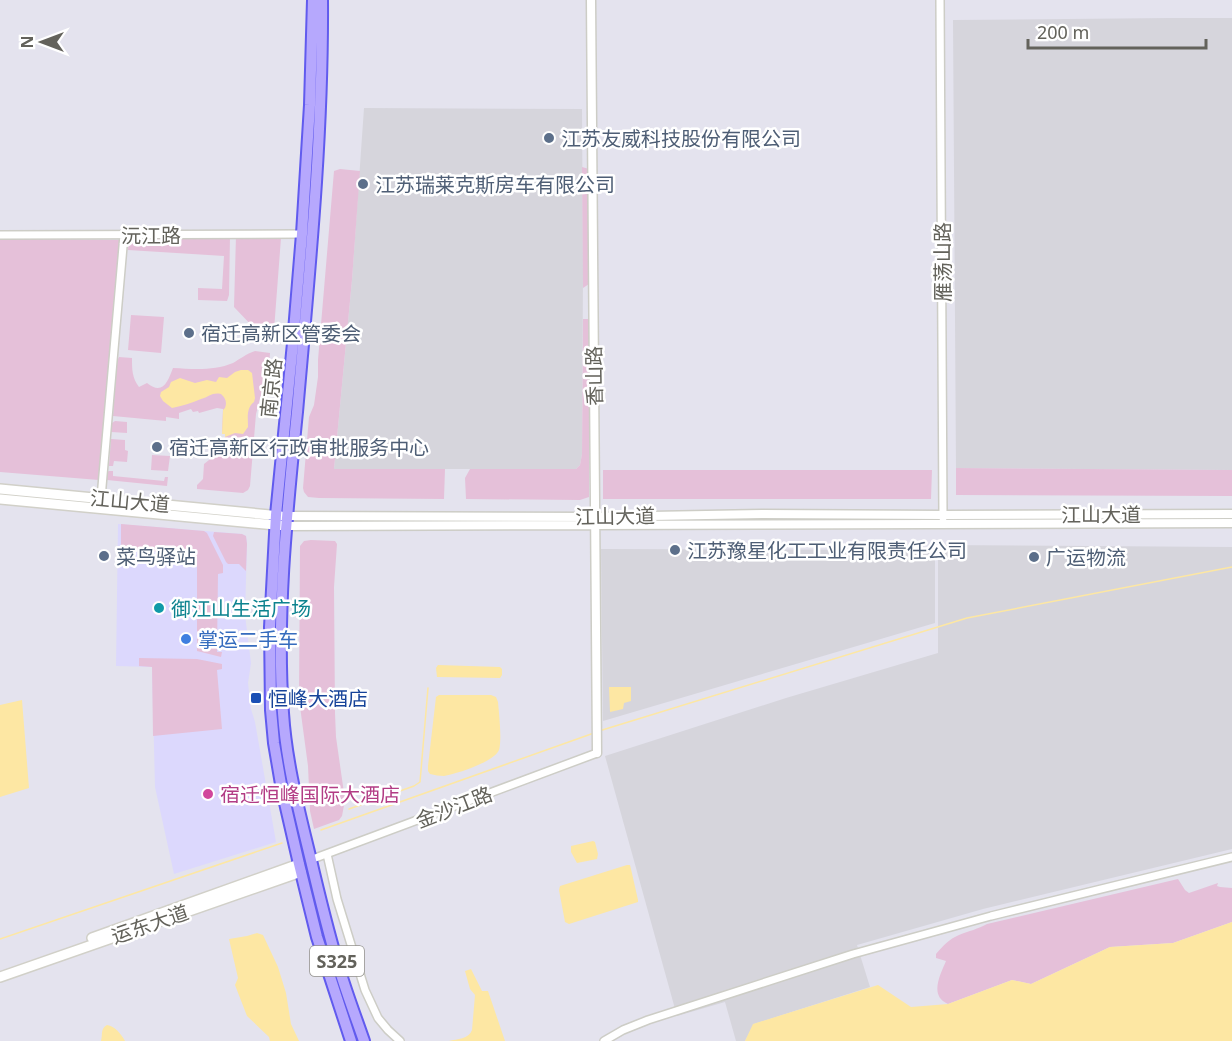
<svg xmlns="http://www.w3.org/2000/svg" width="1232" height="1041" viewBox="0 0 1232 1041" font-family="'Noto Sans','Noto Sans SC',sans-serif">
<rect width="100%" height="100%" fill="#e4e3ee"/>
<!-- commercial -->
<path fill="#dcd8fd" d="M 118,524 L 242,534 L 246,536 L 247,544 L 245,615 L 251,663 L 248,683 L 251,709 L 255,722 L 276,842 L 174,874 L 155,787 L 152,667 L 116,666 Z"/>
<!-- industrial -->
<path fill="#d6d5dc" d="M 1169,18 L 1232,18 L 1232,470 L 956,468 L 953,20 Z
M 364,108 L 582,109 L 583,271 L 582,454 L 580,465 L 576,469 L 334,469 L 352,280 Z
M 938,545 L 1232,547 L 1232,849 L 983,909 L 857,945 L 870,987 L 754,1024 L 745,1041 L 736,1041 L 725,1002 L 677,1016 L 605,756 L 786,698 L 938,653 Z
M 601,549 L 935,550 L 935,623 L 603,721 Z"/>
<!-- green -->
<path fill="#e5c0d9" d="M 582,167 L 589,169 L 589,284 L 583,288 Z
M 340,169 L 360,171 L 352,280 L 334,469 L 445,469 L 444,499 L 319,498 L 308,497 L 304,492 L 303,488 L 309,417 L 314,405 L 318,377 L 318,360 L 334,171 Z
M 129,236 L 230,236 L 229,295 L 227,301 L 198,300 L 198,288 L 222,289 L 224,256 L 128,250 Z
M 236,236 L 280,237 L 281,238 L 274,330 L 257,329 L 254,328 L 234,307 Z
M 0,239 L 121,240 L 99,480 L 0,472 Z
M 131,315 L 164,317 L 161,353 L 128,350 Z
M 583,319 L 589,319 L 589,497 L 580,500 L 466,499 L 465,478 L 470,469 L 576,469 L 580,465 L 582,454 Z
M 255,351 L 270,353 L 269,367 L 256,414 L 250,486 L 248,490 L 243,493 L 197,489 L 197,485 L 203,479 L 204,464 L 214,456 L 225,437 L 225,434 L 222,434 L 223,409 L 217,408 L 199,413 L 198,411 L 193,412 L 191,409 L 179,413 L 179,419 L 166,417 L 166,421 L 113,416 L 117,361 L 119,357 L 132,358 C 132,369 132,378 139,387 L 147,383 C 163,396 168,381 173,368 C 193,369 214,371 233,363 C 240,359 246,354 255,351 Z
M 115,421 L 127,422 L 127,433 L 111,432 L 112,423 Z
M 111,439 L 125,440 L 125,450 L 128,451 L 127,462 L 114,461 L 113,466 L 109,466 Z
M 152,455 L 170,456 L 168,471 L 151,470 Z
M 956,468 L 1232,470 L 1232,496 L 956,495 Z
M 603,470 L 932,470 L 931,499 L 603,499 Z
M 109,471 L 113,471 L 113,476 L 164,481 L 165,477 L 168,477 L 167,486 L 107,480 L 107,472 Z
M 121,524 L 204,531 L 207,533 L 223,565 L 223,573 L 218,574 L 217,652 L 222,652 L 221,657 L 197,651 L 197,556 L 121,548 Z
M 214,532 L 242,534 L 246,536 L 247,544 L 246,571 L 239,564 L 228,564 L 226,562 L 213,536 Z
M 311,540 L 335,541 L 337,544 L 334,587 L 335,713 L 336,737 L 345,800 L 342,816 L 339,820 L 314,829 L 310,811 L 308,766 L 299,699 L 300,546 L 304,541 Z
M 139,658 L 197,659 L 222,664 L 222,669 L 217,670 L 222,729 L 153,736 L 152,667 L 139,666 Z
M 1178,879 L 1185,890 L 1189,893 L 1218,883 L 1217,886 L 1220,887 L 1232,888 L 1232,922 L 1173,943 L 1110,947 L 1031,984 L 1012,980 L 948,1004 C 929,996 940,975 946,961 L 936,958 L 936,954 C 943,946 949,939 959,935 C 969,931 978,929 987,924 Z"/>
<!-- water -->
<path fill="#fde7a3" d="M 241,370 L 248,370 L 252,373 L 255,398 L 254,402 C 246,408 248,418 248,427 L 243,434 L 235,433 L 225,437 L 225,434 L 222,434 L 223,410 L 225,408 C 227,403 226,398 221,394 C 212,392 209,397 201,399 C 192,403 182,406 172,408 L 163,401 L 160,396 L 161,392 L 169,387 L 171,382 L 180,378 L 195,383 L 207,380 L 216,382 L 219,377 L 227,378 L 235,372 Z
M 438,665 L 500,667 L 502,669 L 502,675 L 500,678 L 437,677 L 436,668 Z
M 609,687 L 631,687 L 631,701 L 624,703 L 623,709 L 610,712 Z
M 439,695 L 491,695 L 496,697 L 498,702 C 499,713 502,740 499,750 C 494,762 456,774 444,776 C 439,776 435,775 430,774 L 428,771 L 428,766 L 436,697 Z
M 22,700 L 29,788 L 0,797 L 0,705 Z
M 593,841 L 595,842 L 598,854 L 597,859 L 577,863 L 571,852 L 571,846 Z
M 627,865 L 630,865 L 631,869 L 638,900 L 638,902 L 569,924 L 565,922 L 559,890 L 560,886 Z
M 1232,922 L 1232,1041 L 745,1041 L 753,1024 L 878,985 L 911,1007 L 948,1004 L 1012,980 L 1031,984 L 1110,947 L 1173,943 Z
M 257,933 L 263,935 L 278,967 L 286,993 L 291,1024 L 299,1041 L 270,1041 L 269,1037 L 247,1016 L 235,985 L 238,978 L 229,939 L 247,936 Z
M 471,969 L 482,991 L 488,991 L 505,1041 L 449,1041 C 457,1039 469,1039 472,1030 L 475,995 L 470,989 L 465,971 Z
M 107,1025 C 115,1026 121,1034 125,1041 L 101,1041 C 103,1034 100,1029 107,1025 Z"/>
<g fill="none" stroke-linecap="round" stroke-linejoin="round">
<!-- stream -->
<path stroke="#fde7a3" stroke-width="1.5" d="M 599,731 L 967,618 L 1232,567
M 349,809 L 414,786 L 420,782 L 428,688
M 321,830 L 594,733
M 0,939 L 282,843"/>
<!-- minor casing -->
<g stroke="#cdcdc6" stroke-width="10">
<path id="minor" d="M 940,0 L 943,518
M 0,235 L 302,234
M 101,498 L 124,235
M 327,854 L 337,899 L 365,990 L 378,1018 L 388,1030 L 400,1041
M 310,860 L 597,753
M 604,1041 L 623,1030 L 648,1020 L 853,954 L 991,916 L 1232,857"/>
</g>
<!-- tertiary casing -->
<g stroke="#cdcdc6" stroke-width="11">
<path id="tertiary" d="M 591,0 L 597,753
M 287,516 L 595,517 L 762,514 L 944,515 L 1232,514
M 286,526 C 601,526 917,523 1232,523"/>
</g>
<!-- secondary casing -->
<g stroke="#d1d0c8" stroke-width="12">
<path id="secondary" d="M 0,489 L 281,516
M 0,499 L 286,526
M 92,938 L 299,864
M 0,977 L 301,872"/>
</g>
<!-- primary casing -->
<g stroke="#615bee" stroke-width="14">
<path id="primary" d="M 313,0 L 310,105 L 302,234 L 293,343 L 276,515 L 270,627 L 271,710 L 274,743 L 282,790 L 299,864 L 317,937 L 351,1041
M 322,0 C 323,137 309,275 297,412 C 287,512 276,613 283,713 C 286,759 297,803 308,848 C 318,889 327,930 340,971 C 347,994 356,1018 364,1041"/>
</g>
<!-- minor -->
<use href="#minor" stroke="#fff" stroke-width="7"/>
<!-- tertiary -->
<use href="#tertiary" stroke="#fff" stroke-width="8"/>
<!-- secondary -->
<use href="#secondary" stroke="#fff" stroke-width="9"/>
<!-- primary -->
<use href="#primary" stroke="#b6a8fd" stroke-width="10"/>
</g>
<!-- markers -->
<g fill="#5c6f8a" stroke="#fff" stroke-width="2">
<circle cx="549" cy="138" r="6"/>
<circle cx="363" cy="184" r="6"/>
<circle cx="189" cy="333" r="6"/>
<circle cx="157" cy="447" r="6"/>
<circle cx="675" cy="550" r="6"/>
<circle cx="104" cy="556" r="6"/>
<circle cx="1034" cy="557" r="6"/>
</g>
<circle fill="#0f9aa8" stroke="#fff" stroke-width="2" cx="159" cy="608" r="6"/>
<circle fill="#3f7fe0" stroke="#fff" stroke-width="2" cx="186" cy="639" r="6"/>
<rect fill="#1a4fb4" stroke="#fff" stroke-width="2" x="250" y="692" width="12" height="12" rx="3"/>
<circle fill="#d1479c" stroke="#fff" stroke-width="2" cx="208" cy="794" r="6"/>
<g text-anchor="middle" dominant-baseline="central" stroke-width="5" stroke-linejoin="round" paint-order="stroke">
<!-- shield labels -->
<rect fill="#fff" stroke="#92918c" stroke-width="1.5" x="310" y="946" width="54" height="30" rx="4.5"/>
<g font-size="18" font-weight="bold" fill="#63625b">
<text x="337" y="961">S325</text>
</g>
<!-- service labels -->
<g font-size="20" fill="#4e5e75" stroke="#fff" text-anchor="start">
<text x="561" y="138">江苏友威科技股份有限公司</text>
<text x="375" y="184">江苏瑞莱克斯房车有限公司</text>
<text x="201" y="333">宿迁高新区管委会</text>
<text x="169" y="447">宿迁高新区行政审批服务中心</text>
<text x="687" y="550">江苏豫星化工工业有限责任公司</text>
<text x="116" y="556">菜鸟驿站</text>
<text x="1046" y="557">广运物流</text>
</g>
<!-- street labels -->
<g font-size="20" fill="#63625b" stroke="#fff">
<text x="151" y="235">沅江路</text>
<text transform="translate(942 262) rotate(-90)">雁荡山路</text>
<text transform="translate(594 376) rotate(-91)">香山路</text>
<text transform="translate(271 388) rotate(-84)">南京路</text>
<text transform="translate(130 501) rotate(5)">江山大道</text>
<text x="1101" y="514">江山大道</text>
<text transform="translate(615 516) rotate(-1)">江山大道</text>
<text transform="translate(454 807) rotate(-21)">金沙江路</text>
<text transform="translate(150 924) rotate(-19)">运东大道</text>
</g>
<!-- culture labels -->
<g font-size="20" fill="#0d838f" stroke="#fff" text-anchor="start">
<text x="171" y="608">御江山生活广场</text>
</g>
<!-- shop labels -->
<g font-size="20" fill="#366cbe" stroke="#fff" text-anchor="start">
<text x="198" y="639">掌运二手车</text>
</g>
<!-- transit labels -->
<g font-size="20" fill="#164399" stroke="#fff" text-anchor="start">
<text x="268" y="698">恒峰大酒店</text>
</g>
<!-- hotel labels -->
<g font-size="20" fill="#b23c85" stroke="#fff" text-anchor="start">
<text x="220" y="794">宿迁恒峰国际大酒店</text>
</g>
</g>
<!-- north arrow -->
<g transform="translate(42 42) rotate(270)" stroke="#ffffff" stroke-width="4.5" paint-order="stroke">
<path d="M0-4.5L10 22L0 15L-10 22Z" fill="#63625b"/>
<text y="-9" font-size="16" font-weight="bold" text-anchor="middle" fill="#63625b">N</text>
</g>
<!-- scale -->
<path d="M1028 39v9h178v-9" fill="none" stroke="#63625b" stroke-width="3"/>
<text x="1037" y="39" font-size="18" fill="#63625b" stroke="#ffffff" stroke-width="4.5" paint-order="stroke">200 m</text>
</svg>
